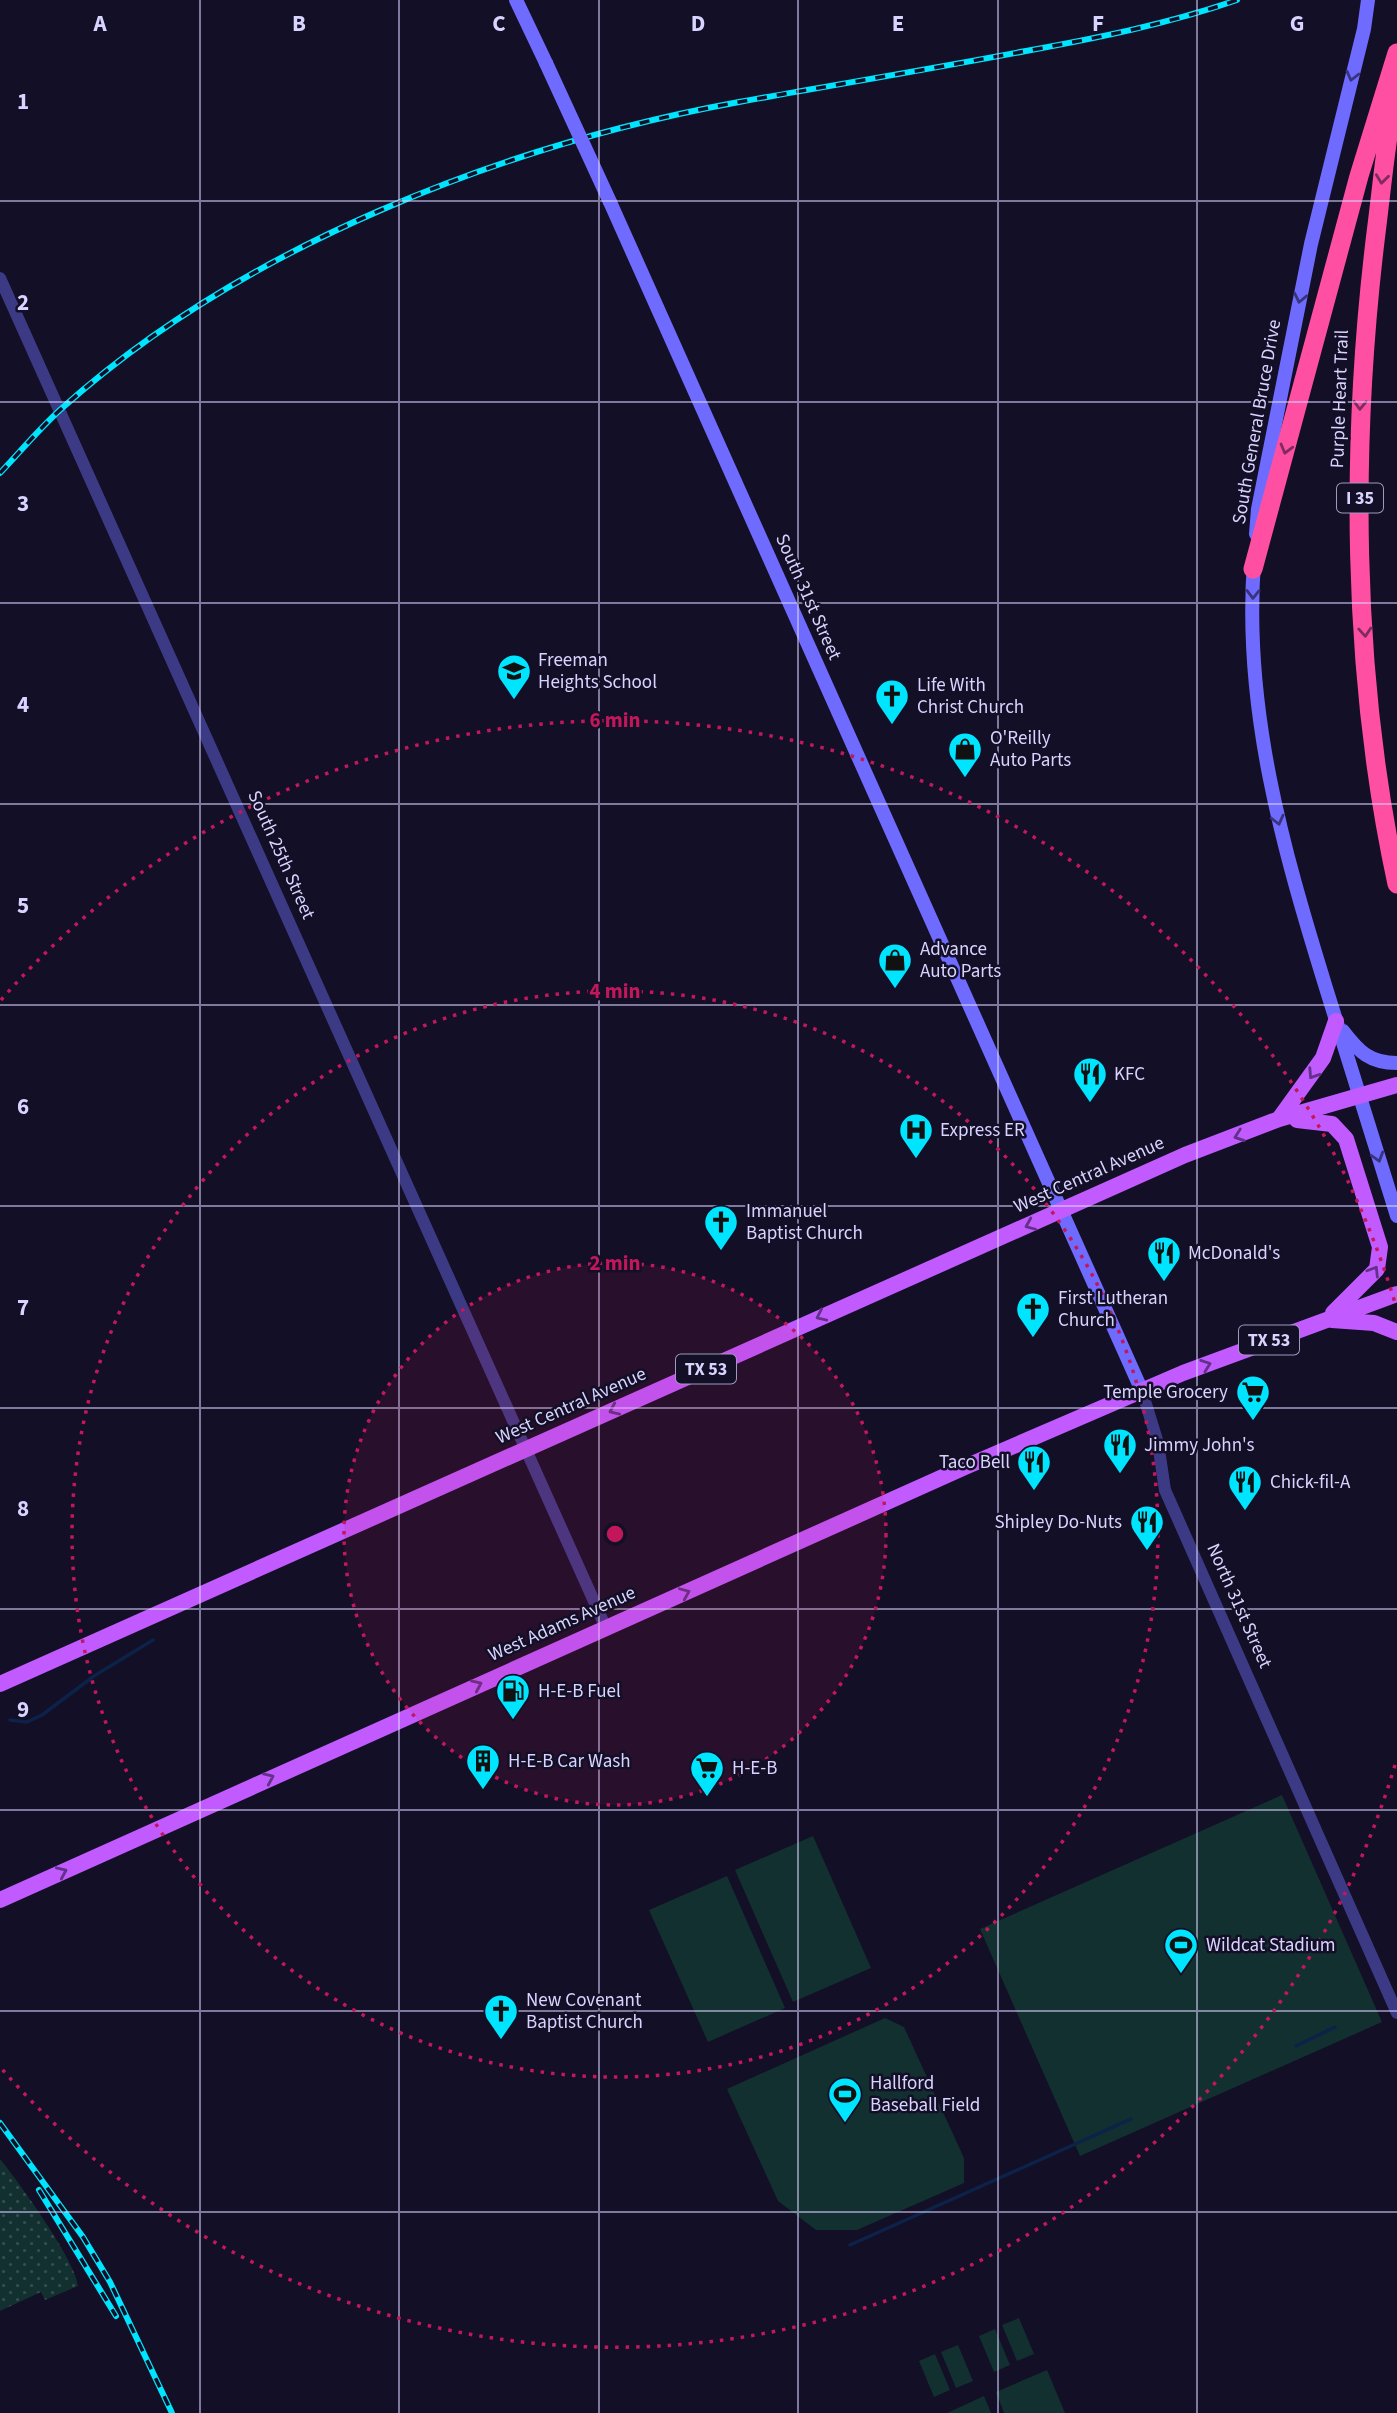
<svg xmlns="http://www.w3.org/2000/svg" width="1397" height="2413" viewBox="0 0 1397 2413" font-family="'Source Sans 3',sans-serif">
<defs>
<pattern id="grass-dots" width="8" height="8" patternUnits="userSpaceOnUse" patternTransform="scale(1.75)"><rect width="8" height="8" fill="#12302f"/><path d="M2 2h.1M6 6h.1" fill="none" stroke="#344d4e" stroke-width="1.8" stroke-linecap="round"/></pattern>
</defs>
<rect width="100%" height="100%" fill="#130f26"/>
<!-- grass -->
<path fill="url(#grass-dots)" d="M 0,2159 C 18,2181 76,2261 78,2286 L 45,2300 L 41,2292 L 0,2311 Z"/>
<!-- pitch -->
<path fill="#12302f" d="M 1282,1795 L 1382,2022 L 1080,2156 L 980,1929 Z
M 813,1836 L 871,1968 L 793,2002 L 735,1870 Z
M 727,1876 L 785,2008 L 708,2042 L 649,1910 Z
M 885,2018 L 904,2027 L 964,2158 L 964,2183 L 857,2230 L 816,2230 L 778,2201 L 727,2089 Z
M 1019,2318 L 1034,2354 L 1017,2361 L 1002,2325 Z
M 995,2329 L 1010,2365 L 994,2372 L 979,2336 Z
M 958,2345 L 973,2381 L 956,2388 L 941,2352 Z
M 935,2354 L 950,2390 L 934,2397 L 919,2361 Z
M 1047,2370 L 1065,2413 L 1004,2413 L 996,2392 Z
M 984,2396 L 991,2413 L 947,2413 Z"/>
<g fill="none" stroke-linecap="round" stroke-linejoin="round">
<!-- stream -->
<path stroke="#0c2248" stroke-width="3.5" d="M 10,1720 L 27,1722 L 42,1715 L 94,1676 L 153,1640
M 1296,2046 L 1335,2027
M 850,2245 L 1131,2119"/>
<!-- tertiary -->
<path stroke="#3d3a85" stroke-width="12" d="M 0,278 L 606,1628
M 1142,1391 L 1158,1443 L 1165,1490 L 1397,2013"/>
<!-- secondary -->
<path stroke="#6f6bff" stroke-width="14" d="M 516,0 L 546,63
M 610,202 L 1142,1391
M 1256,534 L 1258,509 L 1311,244 L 1364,29 L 1368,0
M 1254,562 C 1243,709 1283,849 1326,988 C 1349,1064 1373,1140 1397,1216
M 1343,1031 C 1359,1052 1370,1063 1397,1063"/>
<!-- primary -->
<path stroke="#c25bff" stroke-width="16" d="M 1279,1119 L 1323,1058 L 1336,1021
M 1297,1120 L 1332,1124 L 1346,1139 L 1380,1247 L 1377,1269 L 1333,1313
M 1332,1320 L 1374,1323 L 1397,1332
M 0,1684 L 1185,1155 L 1279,1119 L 1397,1085
M 0,1900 L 965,1467 L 1183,1373 L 1397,1294"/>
<!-- motorway -->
<path stroke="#ff4fa3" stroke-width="19" d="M 1397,83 C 1387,130 1383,177 1377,225 C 1350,439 1351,672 1397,884
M 1253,569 L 1359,176 L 1397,53"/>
<!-- rail casing -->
<g stroke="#00e5ff" stroke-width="6">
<path id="rail" d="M 0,473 C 20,452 39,429 61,409 C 241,247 503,145 739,102 C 834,85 930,69 1026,51 C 1097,38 1168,24 1237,0
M 0,2123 L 83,2237 L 110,2282 L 172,2413
M 39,2190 L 116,2316"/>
</g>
<!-- rail -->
<use href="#rail" stroke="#130f26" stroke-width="3.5" stroke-dasharray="10" stroke-linecap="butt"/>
<!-- secondary-bridge -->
<path stroke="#6f6bff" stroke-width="14" d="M 546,63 L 610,202"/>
</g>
<!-- one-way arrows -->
<defs><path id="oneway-chevron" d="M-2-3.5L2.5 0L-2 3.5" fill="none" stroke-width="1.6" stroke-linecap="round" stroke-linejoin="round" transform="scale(1.75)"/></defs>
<g stroke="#38347d">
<use href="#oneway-chevron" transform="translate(1352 76) rotate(104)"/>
<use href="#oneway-chevron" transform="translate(1300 298) rotate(102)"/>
<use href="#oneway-chevron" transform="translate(1253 594) rotate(91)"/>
<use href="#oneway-chevron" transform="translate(1278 820) rotate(76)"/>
<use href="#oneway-chevron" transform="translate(1378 1157) rotate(73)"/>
</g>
<g stroke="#7d2c5e">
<use href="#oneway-chevron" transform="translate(1382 179) rotate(97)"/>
<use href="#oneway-chevron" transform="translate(1360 405) rotate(92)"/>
<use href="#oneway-chevron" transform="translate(1286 449) rotate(105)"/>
<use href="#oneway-chevron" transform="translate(1365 632) rotate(86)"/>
</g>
<g stroke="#623188">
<use href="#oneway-chevron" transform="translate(1313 1074) rotate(123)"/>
<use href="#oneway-chevron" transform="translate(1239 1136) rotate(161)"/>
<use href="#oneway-chevron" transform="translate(1030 1225) rotate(157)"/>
<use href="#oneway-chevron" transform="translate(1374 1271) rotate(-58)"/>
<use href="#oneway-chevron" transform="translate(821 1316) rotate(155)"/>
<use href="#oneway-chevron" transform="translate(1206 1365) rotate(-20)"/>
<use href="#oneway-chevron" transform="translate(614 1410) rotate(156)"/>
<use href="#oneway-chevron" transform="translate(685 1593) rotate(-23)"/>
<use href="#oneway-chevron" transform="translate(477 1685) rotate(-24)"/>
<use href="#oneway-chevron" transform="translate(269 1778) rotate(-24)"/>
<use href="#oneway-chevron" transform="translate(62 1872) rotate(-24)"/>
</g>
<!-- grid -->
<path fill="none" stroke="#d9d4ff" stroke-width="2" stroke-opacity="0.55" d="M 200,0 L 200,2413M 399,0 L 399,2413M 599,0 L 599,2413M 798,0 L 798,2413M 998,0 L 998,2413M 1197,0 L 1197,2413M 0,201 L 1397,201M 0,402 L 1397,402M 0,603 L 1397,603M 0,804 L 1397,804M 0,1005 L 1397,1005M 0,1206 L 1397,1206M 0,1408 L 1397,1408M 0,1609 L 1397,1609M 0,1810 L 1397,1810M 0,2011 L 1397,2011M 0,2212 L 1397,2212"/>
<!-- distance rings -->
<circle cx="615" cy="1534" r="271" fill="#c2185b" fill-opacity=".12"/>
<g fill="none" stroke="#c2185b" stroke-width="3.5" stroke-dasharray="3.5 7">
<circle cx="615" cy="1534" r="271"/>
<circle cx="615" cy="1534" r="543"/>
<path d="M1395 1765A814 814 0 0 1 1 2068M1 1000A814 814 0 0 1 1395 1303"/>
</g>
<!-- icons -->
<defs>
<g id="school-pin" transform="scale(1.75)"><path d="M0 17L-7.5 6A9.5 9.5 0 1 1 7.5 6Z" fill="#00e5ff" stroke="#130f26"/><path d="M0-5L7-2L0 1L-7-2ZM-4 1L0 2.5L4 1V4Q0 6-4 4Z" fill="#111"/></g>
<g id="church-pin" transform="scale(1.75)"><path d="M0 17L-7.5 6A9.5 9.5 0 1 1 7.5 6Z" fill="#00e5ff" stroke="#130f26"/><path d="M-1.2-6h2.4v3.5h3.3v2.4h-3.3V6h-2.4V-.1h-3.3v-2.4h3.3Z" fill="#111"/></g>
<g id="shop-pin" transform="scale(1.75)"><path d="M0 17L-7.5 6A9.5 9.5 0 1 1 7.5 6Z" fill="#00e5ff" stroke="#130f26"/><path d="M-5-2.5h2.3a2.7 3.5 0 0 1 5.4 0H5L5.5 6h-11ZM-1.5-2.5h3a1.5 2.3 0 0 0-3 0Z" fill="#111"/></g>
<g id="restaurant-pin" transform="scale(1.75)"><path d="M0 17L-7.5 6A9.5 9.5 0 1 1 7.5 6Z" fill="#00e5ff" stroke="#130f26"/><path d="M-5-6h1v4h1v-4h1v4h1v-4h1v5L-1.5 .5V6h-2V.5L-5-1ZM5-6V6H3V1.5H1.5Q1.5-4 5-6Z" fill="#111"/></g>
<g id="hospital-pin" transform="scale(1.75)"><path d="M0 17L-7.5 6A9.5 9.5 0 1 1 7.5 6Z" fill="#00e5ff" stroke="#130f26"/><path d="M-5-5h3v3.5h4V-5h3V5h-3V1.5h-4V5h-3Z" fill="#111"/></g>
<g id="supermarket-pin" transform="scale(1.75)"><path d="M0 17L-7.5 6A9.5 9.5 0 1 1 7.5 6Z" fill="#00e5ff" stroke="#130f26"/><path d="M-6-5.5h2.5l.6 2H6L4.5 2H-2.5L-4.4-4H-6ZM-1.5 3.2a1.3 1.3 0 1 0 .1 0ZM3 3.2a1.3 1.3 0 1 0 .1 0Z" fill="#111"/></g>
<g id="fuel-pin" transform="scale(1.75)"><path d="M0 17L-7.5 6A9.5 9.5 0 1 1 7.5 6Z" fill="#00e5ff" stroke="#130f26"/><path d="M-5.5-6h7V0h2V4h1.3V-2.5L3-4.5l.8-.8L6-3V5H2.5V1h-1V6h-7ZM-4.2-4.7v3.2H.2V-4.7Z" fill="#111"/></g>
<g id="building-pin" transform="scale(1.75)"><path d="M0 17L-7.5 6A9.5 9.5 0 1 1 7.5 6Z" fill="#00e5ff" stroke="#130f26"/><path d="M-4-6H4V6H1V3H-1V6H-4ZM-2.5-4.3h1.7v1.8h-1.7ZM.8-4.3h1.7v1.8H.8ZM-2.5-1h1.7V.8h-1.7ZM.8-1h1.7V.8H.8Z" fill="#111"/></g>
<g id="stadium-pin" transform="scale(1.75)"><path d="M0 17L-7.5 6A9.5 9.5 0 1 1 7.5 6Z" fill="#00e5ff" stroke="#130f26"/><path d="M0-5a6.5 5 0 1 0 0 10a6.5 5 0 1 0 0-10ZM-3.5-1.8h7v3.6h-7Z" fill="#111"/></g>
</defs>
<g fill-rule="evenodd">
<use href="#school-pin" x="514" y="671"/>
<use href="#church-pin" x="892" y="696"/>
<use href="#shop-pin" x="965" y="749"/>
<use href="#shop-pin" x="895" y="960"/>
<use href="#restaurant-pin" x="1090" y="1074"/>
<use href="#hospital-pin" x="916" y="1130"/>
<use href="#church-pin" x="721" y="1222"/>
<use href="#restaurant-pin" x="1164" y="1253"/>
<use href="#church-pin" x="1033" y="1309"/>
<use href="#supermarket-pin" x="1253" y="1392"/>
<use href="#restaurant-pin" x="1120" y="1445"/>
<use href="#restaurant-pin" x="1034" y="1462"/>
<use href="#restaurant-pin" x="1245" y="1482"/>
<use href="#restaurant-pin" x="1147" y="1522"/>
<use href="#fuel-pin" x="513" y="1691"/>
<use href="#building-pin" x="483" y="1761"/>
<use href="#supermarket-pin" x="707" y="1768"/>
<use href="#stadium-pin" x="1181" y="1945"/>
<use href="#church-pin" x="501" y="2011"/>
<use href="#stadium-pin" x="845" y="2094"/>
</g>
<g text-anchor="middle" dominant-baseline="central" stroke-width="5" stroke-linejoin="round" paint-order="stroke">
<!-- shield labels -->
<g fill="#130f26" stroke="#9e99be" stroke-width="2">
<rect x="1337" y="483.5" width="46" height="29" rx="5"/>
<rect x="1239" y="1325.5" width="60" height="29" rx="5"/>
<rect x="676" y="1354.5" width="60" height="29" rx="5"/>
</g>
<g font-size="18" font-weight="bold" fill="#d9d4ff">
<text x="1360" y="498">I 35</text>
<text x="1269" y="1340">TX 53</text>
<text x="706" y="1369">TX 53</text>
</g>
<!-- street labels -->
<g font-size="19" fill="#d9d4ff" stroke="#130f26">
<text transform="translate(1340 399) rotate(-88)">Purple Heart Trail</text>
<text transform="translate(1257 422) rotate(-80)">South General Bruce Drive</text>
<text transform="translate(808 597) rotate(66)">South 31st Street</text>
<text transform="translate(281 855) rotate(66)">South 25th Street</text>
<text transform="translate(1089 1175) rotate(-24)">West Central Avenue</text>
<text transform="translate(571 1406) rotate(-24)">West Central Avenue</text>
<text transform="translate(1239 1606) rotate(66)">North 31st Street</text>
<text transform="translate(562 1624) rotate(-24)">West Adams Avenue</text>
</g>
<!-- poi labels -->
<g font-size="19" fill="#d9d4ff" stroke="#130f26" text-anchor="start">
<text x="538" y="660">Freeman<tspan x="538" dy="22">Heights School</tspan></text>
<text x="917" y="685">Life With<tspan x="917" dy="22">Christ Church</tspan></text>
<text x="990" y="738">O'Reilly<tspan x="990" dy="22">Auto Parts</tspan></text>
<text x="920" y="949">Advance<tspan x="920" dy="22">Auto Parts</tspan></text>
<text x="1114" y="1074">KFC</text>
<text x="940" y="1130">Express ER</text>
<text x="746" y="1211">Immanuel<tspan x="746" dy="22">Baptist Church</tspan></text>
<text x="1188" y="1253">McDonald's</text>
<text x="1058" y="1298">First Lutheran<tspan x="1058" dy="22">Church</tspan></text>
<text x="1228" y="1392" text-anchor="end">Temple Grocery</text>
<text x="1144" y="1445">Jimmy John's</text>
<text x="1010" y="1462" text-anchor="end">Taco Bell</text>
<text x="1270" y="1482">Chick-fil-A</text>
<text x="1122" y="1522" text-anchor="end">Shipley Do-Nuts</text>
<text x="538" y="1691">H-E-B Fuel</text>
<text x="508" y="1761">H-E-B Car Wash</text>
<text x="732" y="1768">H-E-B</text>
<text x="1206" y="1945">Wildcat Stadium</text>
<text x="526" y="2000">New Covenant<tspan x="526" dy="22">Baptist Church</tspan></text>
<text x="870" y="2083">Hallford<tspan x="870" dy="22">Baseball Field</tspan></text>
</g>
</g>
<g font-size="23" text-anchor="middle" font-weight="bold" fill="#d9d4ff" stroke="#130f26" stroke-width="5" stroke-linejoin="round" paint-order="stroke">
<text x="100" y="31">A</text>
<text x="299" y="31">B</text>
<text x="499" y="31">C</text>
<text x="698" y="31">D</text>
<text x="898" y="31">E</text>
<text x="1098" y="31">F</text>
<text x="1297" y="31">G</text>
<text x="23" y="109">1</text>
<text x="23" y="310">2</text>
<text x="23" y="511">3</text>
<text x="23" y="712">4</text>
<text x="23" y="913">5</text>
<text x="23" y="1114">6</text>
<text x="23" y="1315">7</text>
<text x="23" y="1516">8</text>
<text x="23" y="1717">9</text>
</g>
<circle cx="615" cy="1534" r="10" fill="#c2185b" stroke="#130f26" stroke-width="3.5"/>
<g font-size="21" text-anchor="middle" font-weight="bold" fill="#c2185b" stroke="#130f26" stroke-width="5" stroke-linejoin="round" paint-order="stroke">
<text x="615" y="727">6 min</text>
<text x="615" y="998">4 min</text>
<text x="615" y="1270">2 min</text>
</g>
</svg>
